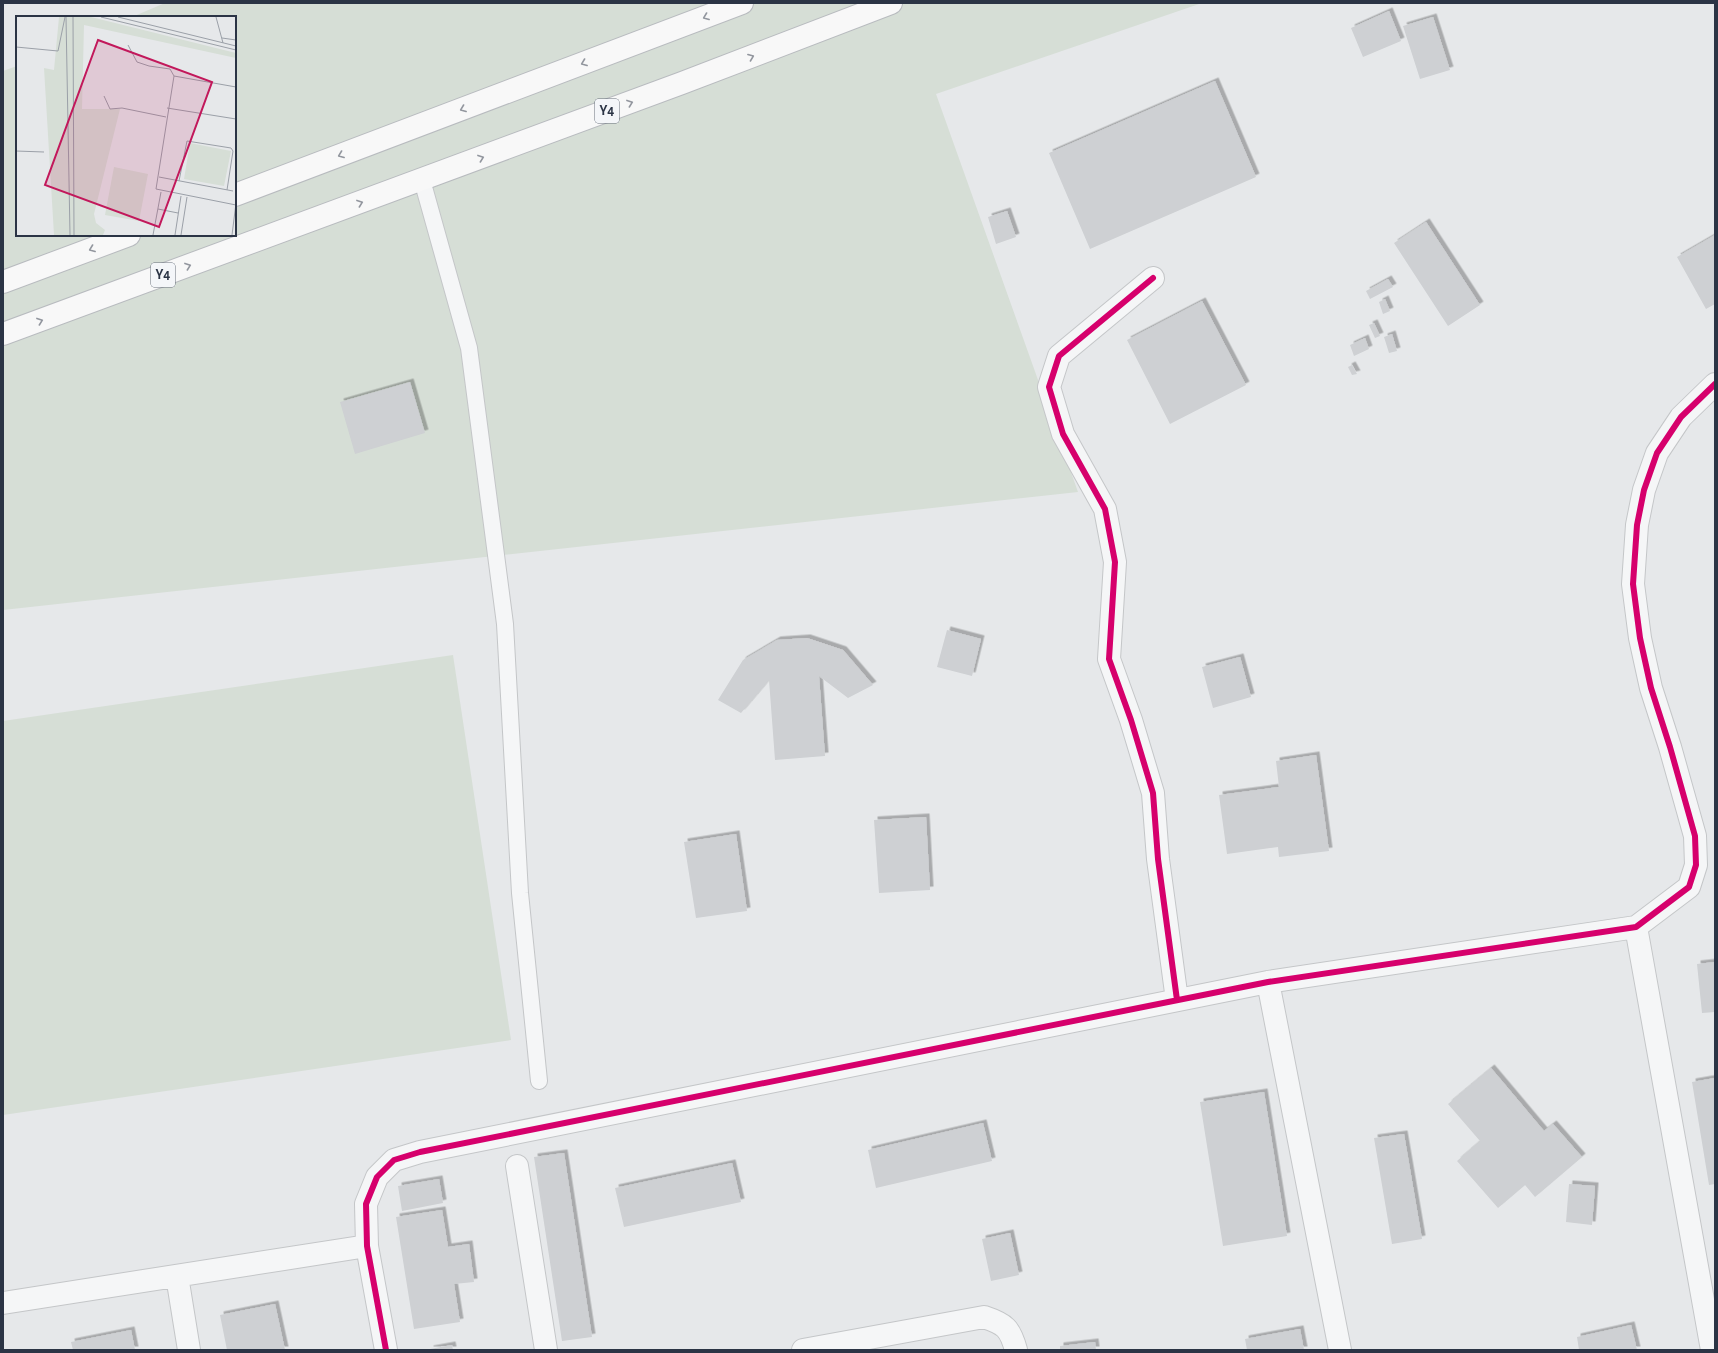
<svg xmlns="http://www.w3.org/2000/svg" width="1718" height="1353" viewBox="0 0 1718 1353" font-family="'Alegreya Sans',sans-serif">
<defs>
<filter id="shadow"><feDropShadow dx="3.5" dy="-3.5" stdDeviation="0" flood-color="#0004"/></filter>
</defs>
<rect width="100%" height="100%" fill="#e6e8ea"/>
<!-- green -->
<path fill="#d6ded6" d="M 165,3 L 1202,3 L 936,94 L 1078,492 L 3,610 L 3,71 L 17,66 L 17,235 L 235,235 L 235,17 L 132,17 Z
M 453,655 L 511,1040 L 3,1115 L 3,721 Z"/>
<!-- building -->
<path fill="#ced0d3" filter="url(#shadow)" d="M 1389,11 L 1401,41 L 1363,57 L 1351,28 Z
M 1433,17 L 1450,70 L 1420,79 L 1403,26 Z
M 1215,81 L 1256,177 L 1090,249 L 1049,153 Z
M 1007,211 L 1016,237 L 996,244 L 988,217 Z
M 1426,222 L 1480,305 L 1448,326 L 1394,243 Z
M 1715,235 L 1715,304 L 1706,309 L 1677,257 Z
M 1388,279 L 1393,287 L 1370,299 L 1366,291 Z
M 1385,299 L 1390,311 L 1383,314 L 1379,302 Z
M 1202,301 L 1246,385 L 1170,424 L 1127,340 Z
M 1374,323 L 1380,336 L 1375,338 L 1369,325 Z
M 1392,334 L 1397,351 L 1389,353 L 1384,337 Z
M 1365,338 L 1369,349 L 1354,356 L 1350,345 Z
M 1352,365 L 1357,374 L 1352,375 L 1348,367 Z
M 410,382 L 425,433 L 355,454 L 340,402 Z
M 947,630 L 981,639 L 972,676 L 937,667 Z
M 807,638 L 843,650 L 873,685 L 848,698 L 819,676 L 825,756 L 775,760 L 769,680 L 741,713 L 718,700 L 743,660 L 777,640 Z
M 1240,657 L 1251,697 L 1213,708 L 1202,667 Z
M 1316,755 L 1329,851 L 1279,857 L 1278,847 L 1227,854 L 1219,795 L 1279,787 L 1276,761 Z
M 926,817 L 930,890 L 879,893 L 874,820 Z
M 736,834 L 747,911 L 696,918 L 684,842 Z
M 1715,962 L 1715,1012 L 1702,1013 L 1697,964 Z
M 1491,1068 L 1544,1131 L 1553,1124 L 1582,1157 L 1535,1197 L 1525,1185 L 1498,1208 L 1457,1161 L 1480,1141 L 1448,1104 Z
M 1715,1078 L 1715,1184 L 1709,1185 L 1692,1082 Z
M 1264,1092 L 1287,1236 L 1223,1246 L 1200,1102 Z
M 983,1123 L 992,1161 L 876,1188 L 868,1150 Z
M 1404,1134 L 1422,1239 L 1392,1244 L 1374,1138 Z
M 564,1153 L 592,1337 L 562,1341 L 534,1157 Z
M 732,1163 L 741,1202 L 624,1227 L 615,1188 Z
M 439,1179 L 443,1203 L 402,1211 L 398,1186 Z
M 1569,1184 L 1595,1186 L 1592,1225 L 1566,1222 Z
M 442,1210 L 448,1247 L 469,1244 L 474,1282 L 454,1284 L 460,1322 L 414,1329 L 396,1217 Z
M 1010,1233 L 1019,1275 L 991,1281 L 982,1239 Z
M 275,1304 L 285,1350 L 227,1350 L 220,1315 Z
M 1631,1325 L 1637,1350 L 1579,1350 L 1577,1337 Z
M 1300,1329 L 1304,1350 L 1247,1350 L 1245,1339 Z
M 131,1330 L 135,1350 L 73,1350 L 71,1342 Z
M 1095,1342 L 1096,1350 L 1060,1350 L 1060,1346 Z
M 452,1345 L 453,1350 L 430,1350 L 430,1349 Z"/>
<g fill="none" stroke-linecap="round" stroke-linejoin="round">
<!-- lane casing -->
<g stroke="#c4c6c8" stroke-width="18">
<path id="lane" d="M 422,180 L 469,348 L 505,624 L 520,893 L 539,1081"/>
</g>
<!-- street casing -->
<g stroke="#c4c6c8" stroke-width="24">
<path id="street" d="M 1153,278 L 1059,356 L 1049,387 L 1063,434 L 1105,509 L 1115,562 L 1109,659 L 1131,720 L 1153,793 L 1158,859 L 1177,1000
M 1636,927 L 1712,1350
M 1268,982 L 1340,1350
M 517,1166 L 546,1350
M 177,1276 L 189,1350
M 3,1303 L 367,1246
M 386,1350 L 367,1246 L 366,1204 L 377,1177 L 394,1160 L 420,1152 L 1268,982 L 1636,927 L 1689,887 L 1696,865 L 1695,836 L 1670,747 L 1651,688 L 1640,638 L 1633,584 L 1637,525 L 1644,490 L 1657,453 L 1681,417 L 1715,384
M 803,1350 L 984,1317 C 1005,1324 1010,1328 1016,1350"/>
</g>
<!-- highway casing -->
<g stroke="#b8bbbf" stroke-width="24">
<path id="highway" d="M 235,195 L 742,3
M 3,282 L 129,235
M 3,334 L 682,83 L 891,3"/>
</g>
<!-- lane -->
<use href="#lane" stroke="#f5f6f7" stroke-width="16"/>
<!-- street -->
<use href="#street" stroke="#f5f6f7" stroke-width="22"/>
<!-- highway -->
<use href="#highway" stroke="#f8f8f8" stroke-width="22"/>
<!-- cycleway casing -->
<g stroke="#f4f6f9" stroke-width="8">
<path id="cycleway" d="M 1153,278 L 1059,356 L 1049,387 L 1063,434 L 1105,509 L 1115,562 L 1109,659 L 1131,720 L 1153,793 L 1158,859 L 1177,1000
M 386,1350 L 367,1246 L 366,1204 L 377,1177 L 394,1160 L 420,1152 L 1268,982 L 1636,927 L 1689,887 L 1696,865 L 1695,836 L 1670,747 L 1651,688 L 1640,638 L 1633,584 L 1637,525 L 1644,490 L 1657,453 L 1681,417 L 1715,384"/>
</g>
<!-- cycleway -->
<use href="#cycleway" stroke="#d6006c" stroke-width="6"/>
</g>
<!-- one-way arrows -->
<defs><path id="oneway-chevron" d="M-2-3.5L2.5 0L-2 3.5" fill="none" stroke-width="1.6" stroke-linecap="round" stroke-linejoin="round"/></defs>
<g stroke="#92969e">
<use href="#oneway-chevron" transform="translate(706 17) rotate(159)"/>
<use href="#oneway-chevron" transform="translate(751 57) rotate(-21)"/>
<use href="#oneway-chevron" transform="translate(584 63) rotate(159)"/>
<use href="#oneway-chevron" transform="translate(630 103) rotate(-20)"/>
<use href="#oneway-chevron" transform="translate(463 109) rotate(159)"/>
<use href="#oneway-chevron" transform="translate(341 155) rotate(159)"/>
<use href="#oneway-chevron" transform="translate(481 158) rotate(-20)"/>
<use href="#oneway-chevron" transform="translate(360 203) rotate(-20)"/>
<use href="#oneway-chevron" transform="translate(92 249) rotate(159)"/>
<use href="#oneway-chevron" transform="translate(188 266) rotate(-20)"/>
<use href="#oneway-chevron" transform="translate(40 321) rotate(-20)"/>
</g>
<g text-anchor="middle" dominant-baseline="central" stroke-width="3" stroke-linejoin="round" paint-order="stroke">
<!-- shield labels -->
<g fill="#f4f6f9" stroke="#676e7b" stroke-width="1">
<rect x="595" y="99" width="24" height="24" rx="3"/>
<rect x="151" y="263" width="24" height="24" rx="3"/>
</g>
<g font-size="14" font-weight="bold" fill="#2b3445">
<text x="607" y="111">Y4</text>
<text x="163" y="275">Y4</text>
</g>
</g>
<!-- overview -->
<g transform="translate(16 16)">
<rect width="220" height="220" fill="#e6e8ea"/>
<path d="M 43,1 L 75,1 L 220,37 L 220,42 L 68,9 L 66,93 L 104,93 L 78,198 L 80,207 L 89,214 L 87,219 L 38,219 L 28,52 L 38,54 ZM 174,127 L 215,135 L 208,170 L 168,163 ZM 98,151 L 132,158 L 123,205 L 89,199 Z" fill="#d6ded6"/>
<path fill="none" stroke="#9ba0a8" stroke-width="1" d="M 50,1 L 54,219M 57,1 L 58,219M 85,1 L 220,34M 102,1 L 220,30M 200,1 L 207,27M 206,22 L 220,24M 112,29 L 121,46 L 133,50 L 154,53 L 158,60 L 140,173 L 220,189M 0,31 L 42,35 L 49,1M 158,60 L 220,71M 88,80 L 94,93 L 106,92 L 150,101M 151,92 L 220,103M 0,135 L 28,136M 143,161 L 217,175M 163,165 L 171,125 L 215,132 L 217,135 L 211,174M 142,193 L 162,197M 137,219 L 145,176M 159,219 L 165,180M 165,219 L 171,181M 216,219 L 220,187"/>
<path fill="#c2185b" fill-opacity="0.15" stroke="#c2185b" stroke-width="2" d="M 82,24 L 196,66 L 143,211 L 29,169 Z"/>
<rect width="220" height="220" fill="none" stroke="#2b3445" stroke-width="2"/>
</g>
<!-- border -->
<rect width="1718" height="1353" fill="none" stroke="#2b3445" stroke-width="8"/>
</svg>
